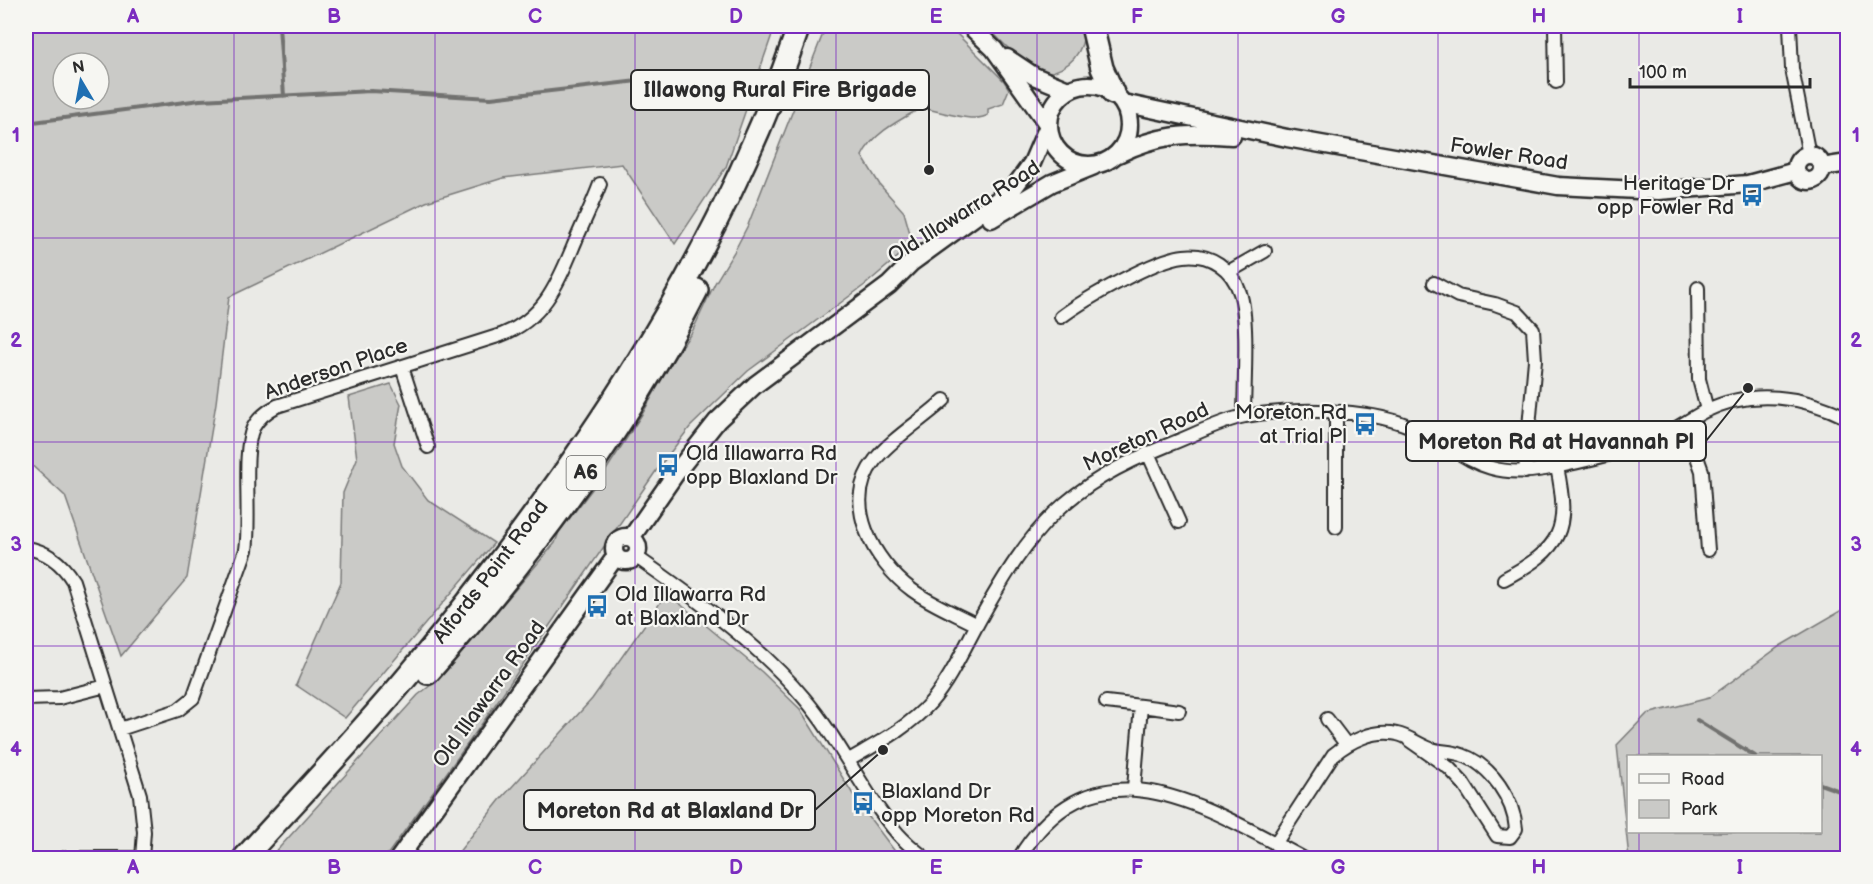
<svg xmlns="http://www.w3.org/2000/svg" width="1873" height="884" viewBox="0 0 1873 884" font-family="'Balsamiq Sans',sans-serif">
<rect width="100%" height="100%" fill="#eaeae6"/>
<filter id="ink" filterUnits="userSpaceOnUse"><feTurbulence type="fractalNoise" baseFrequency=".0167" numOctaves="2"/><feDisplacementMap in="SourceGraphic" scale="12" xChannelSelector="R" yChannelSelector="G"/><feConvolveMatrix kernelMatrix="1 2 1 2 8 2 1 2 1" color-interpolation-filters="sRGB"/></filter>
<g filter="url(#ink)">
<!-- green -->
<path fill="#cacac7" stroke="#7a7a79" stroke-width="1.5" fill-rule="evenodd" d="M 26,26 L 775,26 L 726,167 L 675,244 L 622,164 L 503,178 L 426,202 L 229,297 L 216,403 L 187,578 L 121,656 L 65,496 L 26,460 ZM 63,63 L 99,63 L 99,99 L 63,99 Z
M 826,26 L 949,26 L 1004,81 L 1009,89 L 1003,104 L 988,109 L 988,115 C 973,124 938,110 921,108 C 900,120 873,133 862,156 L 880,185 L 904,212 L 913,244 L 866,284 L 748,371 L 690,427 L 656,471 L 479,728 L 385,858 L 270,858 L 418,695 L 440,678 L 555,543 L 559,532 L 603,475 L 644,411 L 670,364 L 692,332 L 715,283 L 734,252 L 748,225 Z
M 986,26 L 1085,26 C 1084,53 1071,69 1044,74 L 1016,56 Z
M 391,384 L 401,404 L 394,443 L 402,466 L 428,500 L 494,543 L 345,718 L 296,685 L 341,582 L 343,493 L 357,459 L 349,397 Z
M 667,593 L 762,672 L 800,709 L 859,804 L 900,858 L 454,858 L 500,800 L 592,699 Z
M 1847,607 L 1847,858 L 1629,858 L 1617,745 L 1647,714 L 1709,698 L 1780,646 ZM 1820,756 L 1820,832 L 1628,832 L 1628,756 Z"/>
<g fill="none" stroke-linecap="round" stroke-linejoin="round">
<!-- stream -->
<path stroke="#727270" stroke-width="4" d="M 279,26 L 284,96
M 26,123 L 200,100 L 371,91 L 491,98 L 655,79
M 1697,720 L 1755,756
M 1820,784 L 1848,794"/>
<!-- street casing -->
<g stroke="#2b2b2b" stroke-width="16">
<path id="street" d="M 1555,26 L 1556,82
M 1790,26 L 1792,69 L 1809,155
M 1230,271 L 1265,251
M 1434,283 L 1458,296 L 1495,304 L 1517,312 L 1533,329 L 1535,360 L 1525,472
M 1698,288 L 1699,379 L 1707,410
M 1061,317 C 1085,299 1155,259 1184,256 C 1210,253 1232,268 1240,293 C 1249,320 1244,385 1244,416
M 402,367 L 428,447
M 944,400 C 924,419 891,439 875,460 C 840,503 874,562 912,590 C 931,604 956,614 977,625
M 1336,413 L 1336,527
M 1685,423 L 1702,471 L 1708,550
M 1148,453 L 1179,522
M 26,548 C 47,551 62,563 73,581 L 140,795 L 144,832 L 142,858 L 65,858
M 635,556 C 691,595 761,646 804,698 C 840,740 862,792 898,834 C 906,843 916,851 925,858
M 1504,579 C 1562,548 1570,530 1557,467
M 26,699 L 59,698 L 106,686
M 1106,702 L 1141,706 L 1134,788
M 1141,706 L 1179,711
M 1327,719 L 1346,744
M 120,729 L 178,710 L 193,698 L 246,550 C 251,518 242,451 253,428 C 259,417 267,411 277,406 L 501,335 C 546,318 559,280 576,240 C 584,221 593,203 600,184
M 849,760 C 878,743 908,728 931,702 C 951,678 964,648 979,621 C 1032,526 1064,487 1168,445 C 1192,436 1219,421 1245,416 C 1293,408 1364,408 1409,426 C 1464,449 1478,481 1545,469 C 1581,462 1621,453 1654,440 C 1672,432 1688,420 1705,411 C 1752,388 1803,396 1848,418
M 1275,844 L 1333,755 C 1350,741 1374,729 1397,734 C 1408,736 1419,745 1431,749 C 1441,752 1452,751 1462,755 C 1491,765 1514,800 1516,829 L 1510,837 L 1497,836 L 1463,783 L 1449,768 L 1409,740
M 1019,858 C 1095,733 1207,808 1303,858"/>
</g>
<!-- secondary casing -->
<g stroke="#2b2b2b" stroke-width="21">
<path id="secondary" d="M 970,26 L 994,49 L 1048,125
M 1007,58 L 1034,76 L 1068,90
M1049 125a40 40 0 1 1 80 0a40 40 0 1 1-80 0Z
M 1123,103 L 1287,138 L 1558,186 L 1658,191 L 1748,184 L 1796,171
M 1118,154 C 1160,134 1186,133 1232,136
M1796 168a13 13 0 1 1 26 0a13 13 0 1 1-26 0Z
M 1822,167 L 1848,163
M 991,219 L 1052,183 L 1094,166
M614 549a12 12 0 1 1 24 0a12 12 0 1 1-24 0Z
M 631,538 L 676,473 L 717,421 L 755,385 L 889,285 L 911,263 L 1013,189 L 1032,163 L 1048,126
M 399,858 L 616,556"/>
</g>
<!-- highway casing -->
<g stroke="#2b2b2b" stroke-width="26">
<g id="highway">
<path d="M 1092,26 L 1102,68 L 1113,93"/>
<path d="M 428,673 C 532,556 626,430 697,290"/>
<path id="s1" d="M 244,858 C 301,795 362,732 416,666 C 576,471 717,266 799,26"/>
</g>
</g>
<!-- street -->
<use href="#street" stroke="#f6f6f2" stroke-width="12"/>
<!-- secondary -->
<use href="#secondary" stroke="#f6f6f2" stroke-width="16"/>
<!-- highway -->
<use href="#highway" stroke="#f6f6f2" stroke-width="21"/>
</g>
</g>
<!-- grid -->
<path fill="none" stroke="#7b2cbf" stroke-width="1.5" stroke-opacity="0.55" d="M 234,26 L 234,858M 435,26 L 435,858M 635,26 L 635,858M 836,26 L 836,858M 1037,26 L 1037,858M 1238,26 L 1238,858M 1438,26 L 1438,858M 1639,26 L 1639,756M 26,238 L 1848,238M 26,442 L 1848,442M 26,646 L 1848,646M 1639,832 L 1639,858"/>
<!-- icons -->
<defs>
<g id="bus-bare" transform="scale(1.8)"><path d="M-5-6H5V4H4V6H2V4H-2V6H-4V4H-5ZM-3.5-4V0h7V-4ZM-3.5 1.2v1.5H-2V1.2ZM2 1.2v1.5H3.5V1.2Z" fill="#1f6fb2" stroke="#f6f6f2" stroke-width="2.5" paint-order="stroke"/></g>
</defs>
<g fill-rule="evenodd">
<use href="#bus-bare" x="1752" y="195"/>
<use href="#bus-bare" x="1365" y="424"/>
<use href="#bus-bare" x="668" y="465"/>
<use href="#bus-bare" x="597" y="606"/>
<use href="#bus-bare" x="863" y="803"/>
</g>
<g text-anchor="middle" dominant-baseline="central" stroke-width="4.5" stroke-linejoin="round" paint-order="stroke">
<!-- shield labels -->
<rect fill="#f6f6f2" stroke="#686867" stroke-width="1.5" x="566.5" y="456" width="39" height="34" rx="4.5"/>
<g font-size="20" font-weight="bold" fill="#2b2b2b">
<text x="586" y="473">A6</text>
</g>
<!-- street labels -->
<g font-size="21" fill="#2b2b2b" stroke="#f6f6f2">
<text transform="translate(1509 154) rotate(9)">Fowler Road</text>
<text transform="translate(964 212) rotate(-32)">Old Illawarra Road</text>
<text transform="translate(336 369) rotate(-19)">Anderson Place</text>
<text transform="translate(1146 437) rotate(-25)">Moreton Road</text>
<text stroke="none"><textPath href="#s1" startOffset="378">Alfords Point Road</textPath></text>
<text transform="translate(489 694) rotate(-54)">Old Illawarra Road</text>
</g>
<!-- poi labels -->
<g font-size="21" fill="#2b2b2b" stroke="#f6f6f2" text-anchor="start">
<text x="1734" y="183" text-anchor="end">Heritage Dr<tspan x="1734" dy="24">opp Fowler Rd</tspan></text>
<text x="1347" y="412" text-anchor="end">Moreton Rd<tspan x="1347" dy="24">at Trial Pl</tspan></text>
<text x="686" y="453">Old Illawarra Rd<tspan x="686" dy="24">opp Blaxland Dr</tspan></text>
<text x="615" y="594">Old Illawarra Rd<tspan x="615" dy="24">at Blaxland Dr</tspan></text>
<text x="881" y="791">Blaxland Dr<tspan x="881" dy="24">opp Moreton Rd</tspan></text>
</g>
</g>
<!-- callouts -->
<path fill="none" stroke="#2b2b2b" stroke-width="2" d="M929 170L929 90M1748 388L1706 441M883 750L815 810"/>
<g fill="#2b2b2b" stroke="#f6f6f2" stroke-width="2">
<circle cx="929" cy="170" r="6"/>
<circle cx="1748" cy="388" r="6"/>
<circle cx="883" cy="750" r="6"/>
</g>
<g fill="#f6f6f2" stroke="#2b2b2b" stroke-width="2">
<rect x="631" y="70" width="298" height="40" rx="6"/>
<rect x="1406" y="421" width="300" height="40" rx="6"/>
<rect x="524" y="790" width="291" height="40" rx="6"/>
</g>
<g font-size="22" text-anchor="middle" font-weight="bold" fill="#2b2b2b">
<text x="780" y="97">Illawong Rural Fire Brigade</text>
<text x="1556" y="449">Moreton Rd at Havannah Pl</text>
<text x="670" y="818">Moreton Rd at Blaxland Dr</text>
</g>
<!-- margin -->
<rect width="1873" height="884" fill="none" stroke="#f6f6f2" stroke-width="66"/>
<!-- legend -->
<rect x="1627" y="755" width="195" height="78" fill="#f6f6f2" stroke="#a5a5a2" stroke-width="1.5"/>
<rect x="1639" y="774" width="30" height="9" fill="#f6f6f2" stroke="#a5a5a2" stroke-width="1.5"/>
<text x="1681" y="785" font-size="18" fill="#2b2b2b">Road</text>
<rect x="1639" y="800" width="30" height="18" fill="#cacac7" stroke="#a5a5a2" stroke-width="1.5"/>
<text x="1681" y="815" font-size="18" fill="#2b2b2b">Park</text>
<!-- north arrow -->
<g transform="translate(81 81) rotate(350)"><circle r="28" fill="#f6f6f2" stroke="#a5a5a2" stroke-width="1.5"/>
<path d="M0-4.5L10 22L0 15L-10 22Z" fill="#1f6fb2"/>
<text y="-9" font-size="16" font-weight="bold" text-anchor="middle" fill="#2b2b2b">N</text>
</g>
<!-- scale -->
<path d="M1630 78v9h180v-9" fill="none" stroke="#2b2b2b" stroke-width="3"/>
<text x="1639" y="78" font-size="18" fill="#2b2b2b" stroke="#f6f6f2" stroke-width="4.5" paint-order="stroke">100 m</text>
<rect x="33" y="33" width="1807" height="818" fill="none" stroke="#7b2cbf" stroke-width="2"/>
<g font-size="20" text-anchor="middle" font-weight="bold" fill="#7b2cbf">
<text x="133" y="23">A</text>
<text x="334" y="23">B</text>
<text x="535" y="23">C</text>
<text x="736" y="23">D</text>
<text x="936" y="23">E</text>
<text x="1137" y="23">F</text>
<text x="1338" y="23">G</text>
<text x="1539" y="23">H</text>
<text x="1740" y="23">I</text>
<text x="16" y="142">1</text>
<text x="1856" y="142">1</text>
<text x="16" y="347">2</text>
<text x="1856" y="347">2</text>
<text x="16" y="551">3</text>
<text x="1856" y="551">3</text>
<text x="16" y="756">4</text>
<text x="1856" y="756">4</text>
<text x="133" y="874">A</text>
<text x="334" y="874">B</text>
<text x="535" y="874">C</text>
<text x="736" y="874">D</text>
<text x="936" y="874">E</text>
<text x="1137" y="874">F</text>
<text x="1338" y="874">G</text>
<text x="1539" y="874">H</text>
<text x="1740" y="874">I</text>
</g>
</svg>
